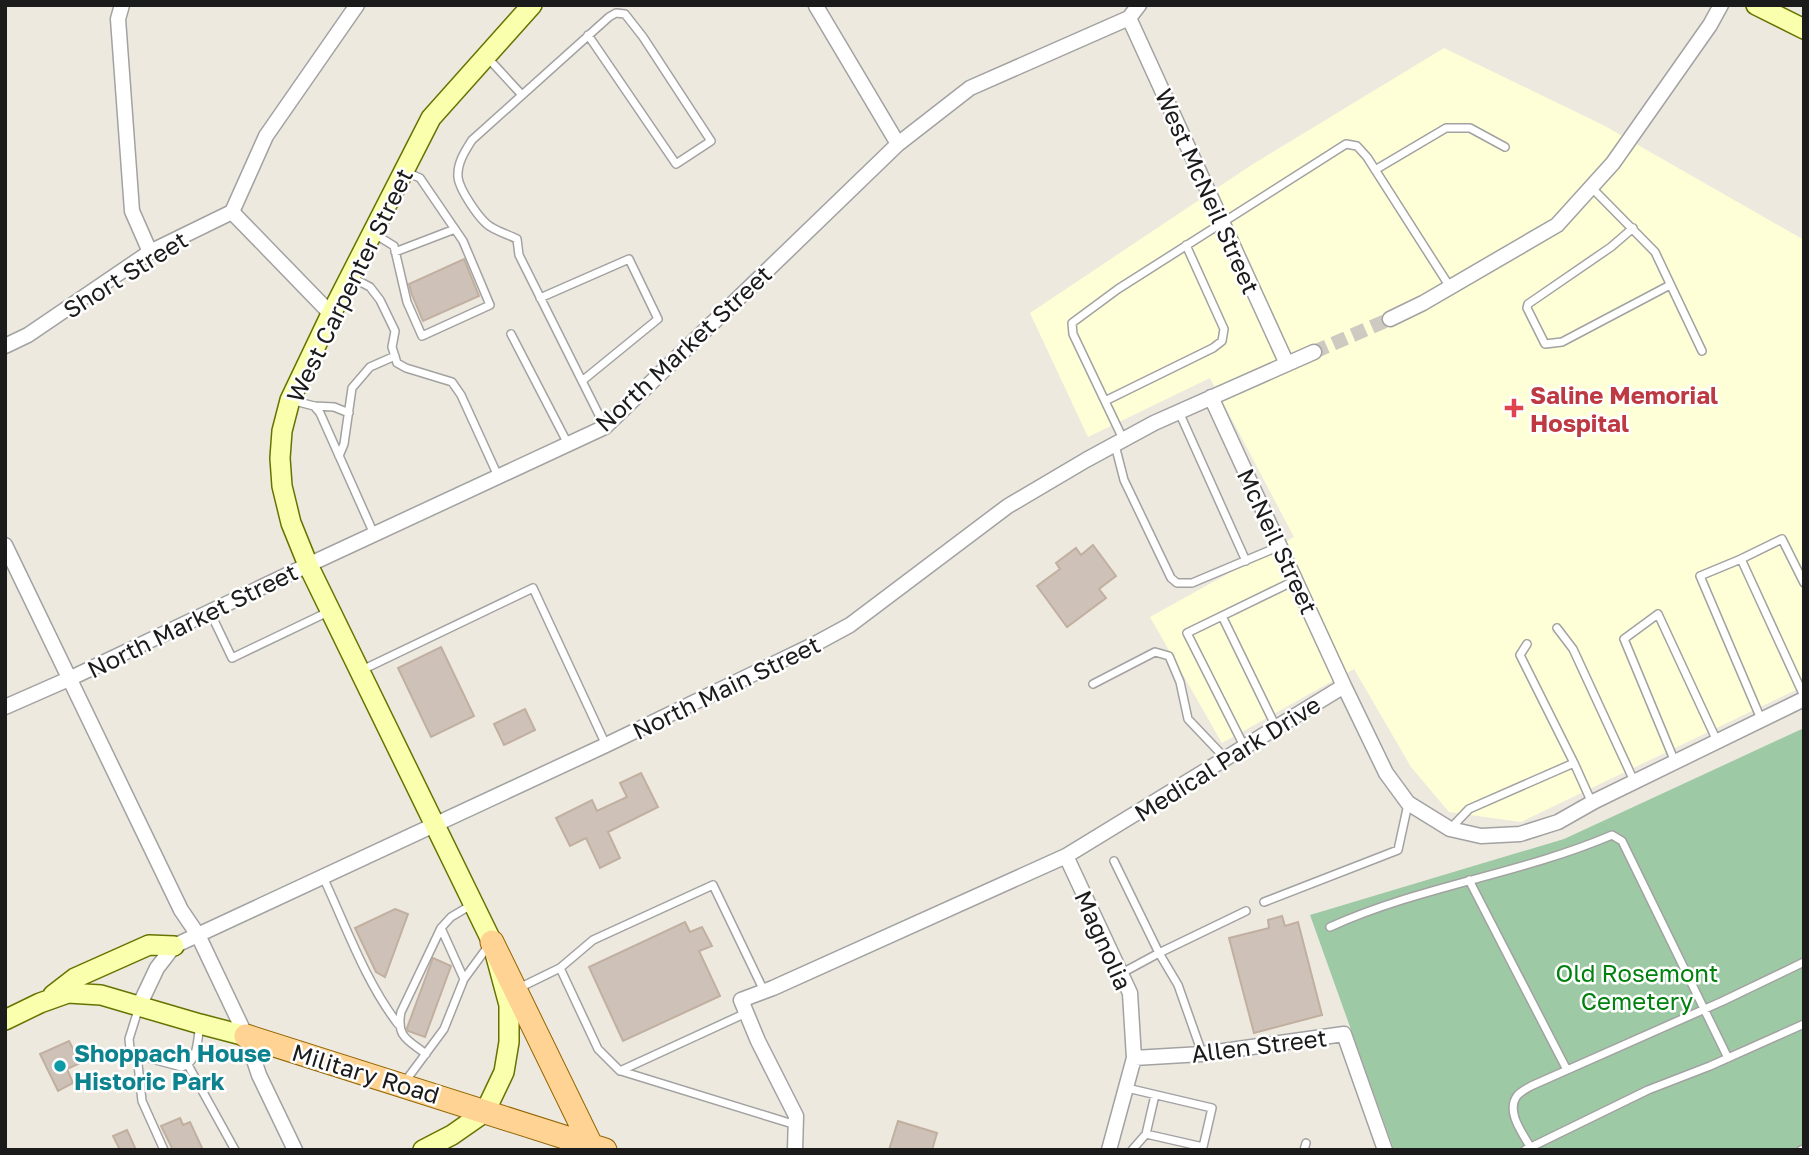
<svg xmlns="http://www.w3.org/2000/svg" width="1809" height="1155" viewBox="0 0 1809 1155" font-family="'Golos Text',sans-serif">
<rect width="100%" height="100%" fill="#eee9df"/>
<!-- education -->
<path fill="#feffd7" d="M 1444,48 L 1603,125 L 1804,240 L 1804,686 L 1521,822 L 1449,812 L 1411,767 L 1354,669 L 1222,743 L 1150,617 L 1294,537 L 1210,378 L 1088,437 L 1030,313 L 1253,164 Z"/>
<!-- cemetery -->
<path fill="#9ec9a5" d="M 1804,728 L 1804,1150 L 1394,1150 L 1310,915 L 1564,839 Z"/>
<!-- building -->
<path fill="#cec2b8" stroke="#c1afa0" stroke-width="2" d="M 464,259 L 479,296 L 423,321 L 412,295 L 409,284 Z
M 1093,545 L 1116,576 L 1099,589 L 1106,598 L 1067,627 L 1037,586 L 1060,569 L 1056,563 L 1076,548 L 1081,555 Z
M 441,647 L 474,716 L 431,737 L 398,668 Z
M 525,709 L 535,730 L 504,745 L 494,724 Z
M 641,773 L 658,807 L 608,832 L 620,858 L 600,868 L 586,838 L 570,846 L 556,818 L 592,800 L 597,811 L 627,797 L 620,783 Z
M 395,909 L 408,914 L 385,977 L 376,972 L 355,928 Z
M 1282,916 L 1285,926 L 1298,922 L 1322,1015 L 1254,1033 L 1229,938 L 1269,928 L 1268,920 Z
M 685,922 L 690,932 L 702,927 L 712,946 L 699,951 L 720,996 L 623,1041 L 589,967 Z
M 433,958 L 451,966 L 425,1037 L 408,1031 L 407,1028 Z
M 69,1041 L 80,1063 L 67,1069 L 73,1083 L 58,1091 L 40,1054 Z
M 180,1118 L 183,1125 L 190,1122 L 203,1150 L 173,1150 L 161,1126 Z
M 898,1121 L 937,1133 L 932,1150 L 889,1150 Z
M 127,1130 L 136,1150 L 120,1150 L 113,1136 Z"/>
<g fill="none" stroke-linecap="round" stroke-linejoin="round">
<!-- minor-tunnel -->
<path stroke="#cecac2" stroke-width="14" stroke-dasharray="14 7" stroke-linecap="butt" d="M 1314,352 L 1390,319"/>
<!-- service casing -->
<g stroke="#a2a2a2" stroke-width="10">
<path id="service" d="M 588,35 L 676,164 L 711,141 L 643,37 L 625,14 L 616,13 L 609,17 L 472,140 C 465,151 457,163 458,177 C 459,189 480,221 491,227 C 499,232 509,235 517,239 L 519,255 L 605,427
M 487,57 L 522,95
M 1375,170 L 1446,128 L 1470,128 L 1505,147
M 1592,188 L 1655,252 L 1702,351
M 1633,228 L 1611,247 L 1528,304 L 1527,308 L 1545,344 L 1562,342 L 1670,285
M 373,233 L 394,246 L 407,302 L 422,336 L 490,305 L 463,241 L 420,178 L 406,172
M 395,252 L 455,229
M 353,278 L 370,287 L 380,300 L 395,331 L 392,347 L 397,363 L 406,368 L 452,382 L 461,395 L 498,476
M 540,298 L 629,259 L 658,319 L 582,381
M 511,334 L 568,444
M 291,400 L 314,406 L 334,407 L 349,413
M 1105,401 L 1213,348 L 1222,341 L 1224,329 L 1186,245
M 314,406 L 320,413 L 374,534
M 1179,412 L 1246,561
M 1123,439 L 1073,334 L 1072,323 L 1118,289 L 1346,144 L 1357,146 L 1367,157 L 1450,287
M 1115,445 L 1124,480 L 1171,578 L 1177,583 L 1192,583 L 1280,546
M 339,456 L 344,444 L 352,388 L 370,367 L 395,356
M 1741,559 L 1782,539 L 1804,583
M 210,612 L 232,658 L 330,611
M 1222,616 L 1276,727
M 1557,628 L 1573,649 L 1634,781
M 1527,644 L 1520,655 L 1574,763 L 1592,803
M 360,671 L 533,588 L 606,745
M 1093,684 L 1155,652 L 1169,656 L 1180,682 L 1188,719 L 1225,758
M 1761,719 L 1700,576 L 1741,559 L 1804,696
M 1244,746 L 1187,633 L 1296,580
M 1675,762 L 1624,639 L 1658,614 L 1717,741
M 1451,828 L 1469,809 L 1574,763
M 1114,861 L 1159,953 L 1122,973
M 323,877 C 346,926 365,981 398,1024
M 1469,880 L 1567,1070
M 1264,902 L 1398,850 L 1408,804
M 1330,927 C 1420,886 1521,874 1612,835 L 1622,841 L 1728,1058
M 464,979 L 441,928 L 451,917 L 473,904
M 519,988 L 560,968
M 139,1007 L 129,1039 L 130,1048 L 137,1055 L 182,1067 C 199,1061 197,1040 200,1024
M 746,1013 L 620,1071 L 598,1049 L 560,968 L 593,940 L 713,885 L 764,991
M 1202,1053 L 1178,985 L 1159,953 L 1246,911
M 426,1054 C 408,1040 396,1037 401,1012 L 441,928
M 137,1055 L 142,1101 L 164,1150
M 188,1065 L 235,1150
M 621,1071 L 796,1125
M 404,1083 L 444,1029 L 464,979 L 489,945
M 1127,1088 L 1212,1108 L 1203,1147 L 1146,1134
M 1132,1150 L 1146,1134 L 1155,1095
M 1304,1150 L 1306,1143
M 1525,1150 L 1648,1090 L 1710,1066 L 1804,1024
M 1532,1150 C 1524,1135 1505,1112 1517,1096 C 1520,1092 1526,1089 1531,1086 L 1723,1001 L 1804,962
M 1801,1150 L 1804,1149"/>
</g>
<!-- minor casing -->
<g stroke="#a2a2a2" stroke-width="17">
<path id="minor" d="M 122,5 L 118,19 L 132,211 L 150,252
M 816,6 L 898,144
M 1129,18 L 1287,364
M 232,212 L 266,136 L 357,5
M 232,212 L 331,314
M 1390,319 L 1423,303 L 1557,225 L 1613,163 L 1710,25 L 1721,5
M 5,346 L 28,335 L 150,252 L 232,212
M 1211,397 L 1344,686
M 5,545 L 181,910 L 198,935 L 246,1036 L 259,1075 L 295,1150
M 5,707 L 71,678 L 308,565 L 605,427 L 898,144 L 970,88 L 1129,18 L 1139,5
M 1066,856 L 1130,993 L 1134,1058 L 1109,1150
M 139,1006 L 157,968 L 174,946 L 606,745 L 815,644 L 850,625 L 1008,506 L 1086,460 L 1154,423 L 1314,352
M 1134,1058 L 1202,1054 L 1344,1034 L 1385,1150
M 795,1150 L 796,1116 L 758,1041 L 741,1000 L 773,988 L 1066,856 L 1344,686 L 1386,773 L 1408,803 L 1450,829 L 1481,836 L 1520,834 L 1558,822 L 1595,801 L 1804,699"/>
</g>
<!-- secondary casing -->
<g stroke="#657400" stroke-width="22">
<path id="secondary" d="M 1756,5 L 1804,29
M 53,995 L 75,978 L 149,945 L 174,946
M 5,1020 L 40,1003 L 68,993 L 101,995 L 200,1024 L 246,1036
M 423,1150 L 452,1135 L 485,1112 L 504,1072 L 509,1042 L 509,1005 L 492,942 L 308,565 L 291,523 L 282,486 L 280,458 L 282,431 L 290,400 L 331,314 L 431,118 L 532,5"/>
</g>
<!-- primary casing -->
<g stroke="#926500" stroke-width="25">
<path id="primary" d="M 492,942 L 591,1145
M 246,1036 L 605,1150"/>
</g>
<!-- service -->
<use href="#service" stroke="#fff" stroke-width="7"/>
<!-- minor -->
<use href="#minor" stroke="#fff" stroke-width="14"/>
<!-- secondary -->
<use href="#secondary" stroke="#f9ffac" stroke-width="19"/>
<!-- primary -->
<use href="#primary" stroke="#ffd393" stroke-width="23"/>
</g>
<!-- markers -->
<path fill="#e0444e" stroke="#fff" stroke-width="2.5" d="M1510.5 397.5h7v7h7v7h-7v7h-7v-7h-7v-7h7z"/>
<circle fill="#0f9aa8" stroke="#fff" stroke-width="2.5" cx="60" cy="1066" r="7"/>
<g text-anchor="middle" dominant-baseline="central" stroke-width="5" stroke-linejoin="round" paint-order="stroke">
<!-- street labels -->
<g font-size="24" fill="#1b1b1b" stroke="#fff">
<text transform="translate(1208 191) rotate(66)">West McNeil Street</text>
<text transform="translate(125 274) rotate(-32)">Short Street</text>
<text transform="translate(349 285) rotate(-64)">West Carpenter Street</text>
<text transform="translate(683 348) rotate(-43)">North Market Street</text>
<text transform="translate(1278 541) rotate(65)">McNeil Street</text>
<text transform="translate(192 620) rotate(-26)">North Market Street</text>
<text transform="translate(726 687) rotate(-26)">North Main Street</text>
<text transform="translate(1227 758) rotate(-32)">Medical Park Drive</text>
<text transform="translate(1104 940) rotate(66)">Magnolia</text>
<text transform="translate(1259 1045) rotate(-7)">Allen Street</text>
<text transform="translate(366 1073) rotate(17)">Military Road</text>
</g>
<!-- health labels -->
<g font-size="24" font-weight="bold" fill="#be3a42" stroke="#fff" text-anchor="start">
<text x="1530" y="394">Saline Memorial<tspan x="1530" dy="28">Hospital</tspan></text>
</g>
<!-- park labels -->
<g font-size="24" fill="#01810e" stroke="#fff">
<text x="1637" y="972">Old Rosemont<tspan x="1637" dy="28">Cemetery</tspan></text>
</g>
<!-- culture labels -->
<g font-size="24" font-weight="bold" fill="#0d838f" stroke="#fff" text-anchor="start">
<text x="74" y="1052">Shoppach House<tspan x="74" dy="28">Historic Park</tspan></text>
</g>
</g>
<!-- border -->
<rect width="1809" height="1155" fill="none" stroke="#1b1b1b" stroke-width="14"/>
</svg>
